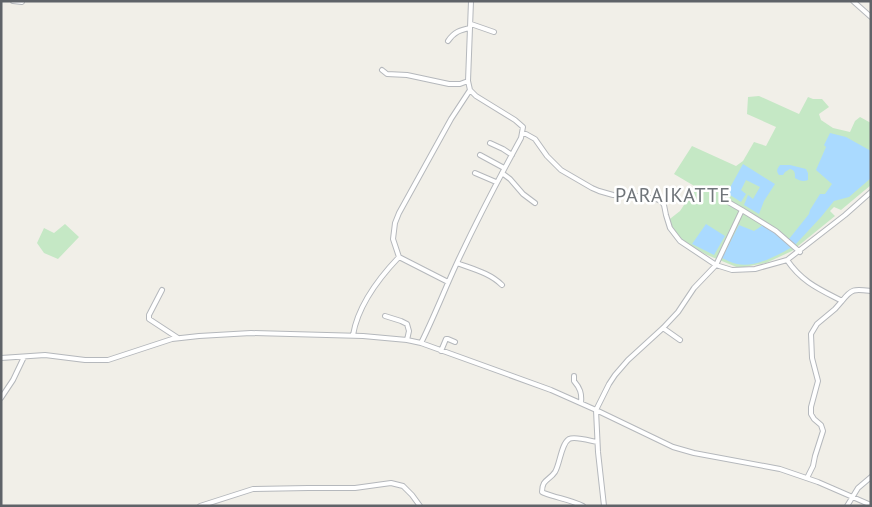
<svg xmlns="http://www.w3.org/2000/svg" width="872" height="507" viewBox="0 0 872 507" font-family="'PT Sans',sans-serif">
<rect width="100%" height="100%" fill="#f1efe8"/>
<!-- green -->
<path fill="#c5e8c5" d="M 759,96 L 799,114 L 808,97 L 813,99 L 822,99 L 829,107 L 819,114 L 821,120 L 833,128 L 850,132 L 855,121 L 860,117 L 871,123 L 871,185 L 841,210 L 834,207 L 830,211 L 835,216 L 792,251 L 766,263 L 739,268 L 707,255 L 675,237 L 666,222 L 680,211 L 696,187 L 674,174 L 692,146 L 736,166 L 743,161 L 754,142 L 766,146 L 776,127 L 747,114 L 748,97 Z
M 65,224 L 79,237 L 58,259 L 44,253 L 37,243 L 44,228 L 54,233 Z"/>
<!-- water -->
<path fill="#aadaff" d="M 830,133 L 846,137 L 871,151 L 871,178 L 849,197 L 834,201 L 821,217 L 795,245 L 789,239 L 809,214 L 810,210 L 820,194 L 825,194 L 832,184 L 816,170 L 826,147 L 824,145 Z
M 743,164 L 775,184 L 764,201 L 759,214 L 744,205 L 748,195 L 753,199 L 760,187 L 746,180 L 741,190 L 746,194 L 741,202 L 727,193 Z
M 780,165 L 790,165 L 806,169 L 808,173 L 808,180 C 803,182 800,181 795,178 C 795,173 795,170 790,169 L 785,172 L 783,175 L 779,175 C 776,171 777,169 780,165 Z
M 706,224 L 725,236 L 714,255 L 692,244 Z
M 739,225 L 754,231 L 763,225 L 769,227 L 792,247 C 777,256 754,268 737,264 C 732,263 727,260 722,258 Z"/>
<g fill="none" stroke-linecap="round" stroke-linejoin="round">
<!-- minor casing -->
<g stroke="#b5b8bc" stroke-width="6">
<path id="minor" d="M 13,1 L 22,2
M 853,1 L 871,17
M 471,24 L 494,32
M 448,41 C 454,32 460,30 470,28
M 382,70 L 387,74 L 407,75 L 449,84 L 460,84 L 468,81
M 522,134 L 526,134 L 535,139 L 547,156 L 561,170 L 592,188 L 599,191 L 613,195 L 636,196 L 656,199 L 661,201 L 664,205 L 666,215 L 670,228 L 680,241 L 716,265 L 732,270 L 755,269 L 787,260 L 845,215 L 871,192
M 490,143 L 503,149 L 512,155
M 480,155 L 504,168
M 475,173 L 496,182
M 502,173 L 510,179 L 523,194 L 535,203
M 742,210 L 776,231 L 800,252
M 787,260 C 802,282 819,289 842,301 C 852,288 855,289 871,291
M 457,263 C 473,269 490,273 502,285
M 448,282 L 399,257 L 393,239 L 395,223 L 399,213 L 451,119 L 470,90
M 162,290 L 149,315 L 149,319 L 178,338
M 385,316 L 401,321 L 407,324 L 409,331 L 407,340
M 663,328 L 680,340
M 353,335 C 358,305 378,279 399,257
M 421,343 C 434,317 444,291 456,265 C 476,222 498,180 521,138 L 523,127 L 515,120 L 476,96 L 470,90 L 468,81 L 471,1
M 441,351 L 446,339 L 448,339 L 455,342
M 1,358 L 45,355 L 85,360 L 108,360 L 172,339 L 199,336 L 251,333 L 363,336 L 407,340 L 421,343 L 551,390 L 596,410 L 673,447 L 694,453 L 780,469 L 818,482 L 871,505
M 574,376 L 574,381 C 580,388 582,393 581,403
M 1,398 L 13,380 L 24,357
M 807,478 L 813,466 L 815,456 L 823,431 L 821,425 L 814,419 L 811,414 L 811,407 L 818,381 L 812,358 L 811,334 L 817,324 L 835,309 L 842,301
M 200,506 L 253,489 L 308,488 L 355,488 L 391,483 L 403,486 L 412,495 L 420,506
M 583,506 C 571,500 557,498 544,493 L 542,492 C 542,479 549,481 555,472 C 560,464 561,444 569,439 C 575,436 591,441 597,442
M 604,506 L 598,452 L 596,410 L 609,384 L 615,375 L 628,360 L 663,328 L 678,312 L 694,288 L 716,265 L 742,210 L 723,199
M 847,506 L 858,488 L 871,477"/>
</g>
<!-- minor -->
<use href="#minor" stroke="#fff" stroke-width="4"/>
</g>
<g text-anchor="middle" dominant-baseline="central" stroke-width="5" stroke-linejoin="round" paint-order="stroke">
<!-- quarter labels -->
<g font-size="20" letter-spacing="1" fill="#70757a" stroke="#fff">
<text x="673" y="195">PARAIKATTE</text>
</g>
</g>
<!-- border -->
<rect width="872" height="507" fill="none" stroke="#5f6368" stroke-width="5"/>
</svg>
